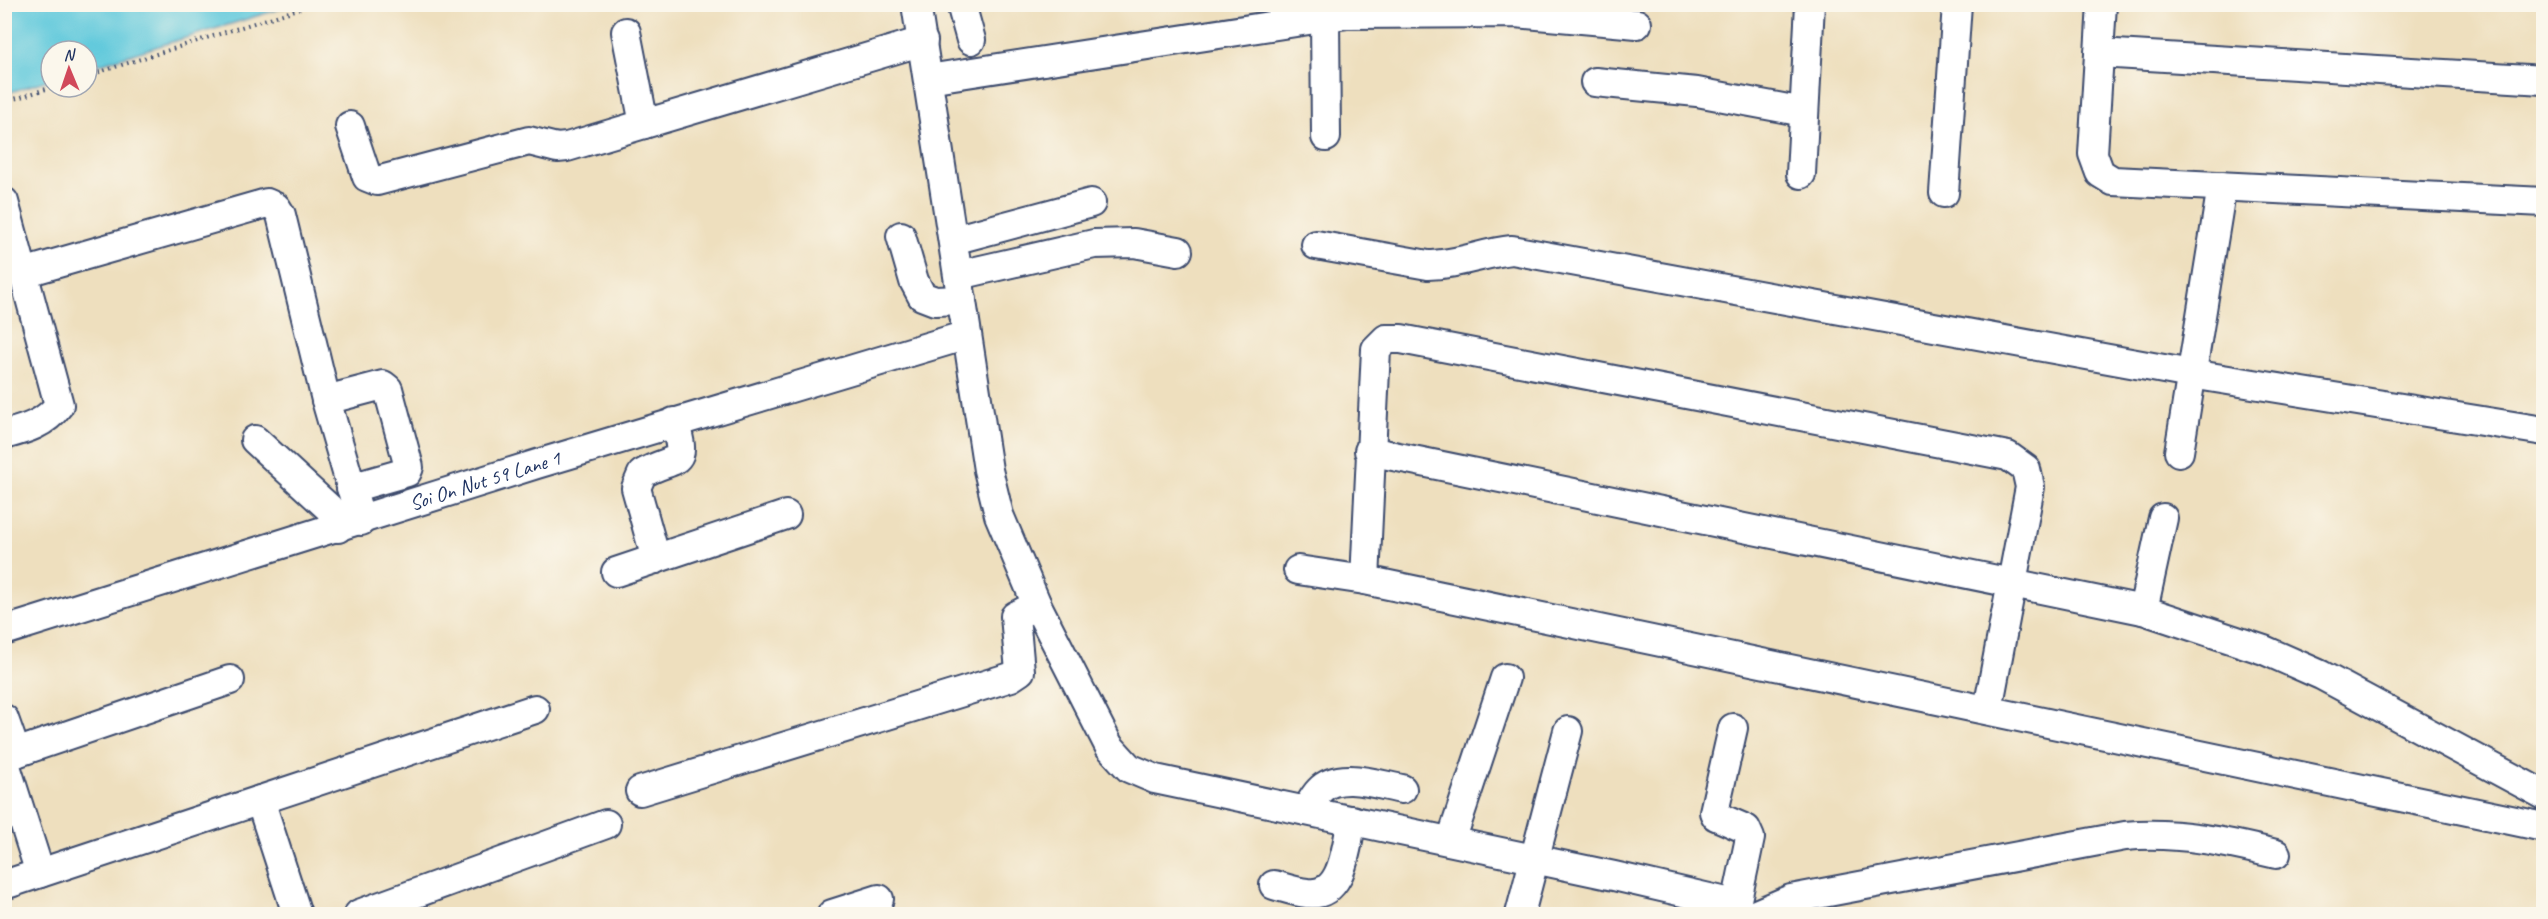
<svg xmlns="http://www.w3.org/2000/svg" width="2548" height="919" viewBox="0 0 2548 919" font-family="Caveat,sans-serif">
<rect width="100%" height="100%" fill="#fbf7ec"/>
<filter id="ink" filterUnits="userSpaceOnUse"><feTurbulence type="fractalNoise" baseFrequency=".0167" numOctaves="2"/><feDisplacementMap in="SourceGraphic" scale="12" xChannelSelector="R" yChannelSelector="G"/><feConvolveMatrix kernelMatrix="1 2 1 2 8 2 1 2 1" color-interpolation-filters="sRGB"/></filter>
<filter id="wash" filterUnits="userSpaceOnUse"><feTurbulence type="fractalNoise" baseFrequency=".008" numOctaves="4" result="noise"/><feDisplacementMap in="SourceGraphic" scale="24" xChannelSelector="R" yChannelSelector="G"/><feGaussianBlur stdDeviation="1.35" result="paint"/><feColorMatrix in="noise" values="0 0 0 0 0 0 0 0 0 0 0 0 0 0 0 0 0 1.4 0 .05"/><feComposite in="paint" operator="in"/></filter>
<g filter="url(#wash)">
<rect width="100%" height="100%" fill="#eedfbe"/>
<!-- water -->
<path fill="#60c9dc" stroke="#3e7c9d" stroke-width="1.5" d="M 5,4 L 293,4 L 293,5 L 87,68 L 87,51 L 51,51 L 51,79 L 5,94 Z"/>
</g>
<g filter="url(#ink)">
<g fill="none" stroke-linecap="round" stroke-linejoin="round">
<!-- minor casing -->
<g stroke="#3b496c" stroke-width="32">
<g id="minor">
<path d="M 916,4 L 988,470 L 999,515 L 1037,605 L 1109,746 L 1129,768 L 1155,779 L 1614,876 L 1735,904"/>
<path d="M 961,4 L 971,40"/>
<path d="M 2102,4 L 2093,154 L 2100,173 L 2113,181 L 2544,202"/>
<path d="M 1325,16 L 1326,137"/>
<path d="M 626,32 L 644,124"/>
<path d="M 2099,53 L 2544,80"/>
<path d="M 928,79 L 1347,14 L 1515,13 L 1637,24"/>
<path d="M 1595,82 L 1697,92 L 1804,112"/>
<path d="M 350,126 L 367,177 L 377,181 L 529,141 L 557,148 L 567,147 L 923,41"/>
<path d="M 1801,174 L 1810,4"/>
<path d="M 1944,193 L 1957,4"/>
<path d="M 4,202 L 59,405 C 45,424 26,429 4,435"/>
<path d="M 901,236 L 914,281 L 922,296 L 935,301 L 962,300"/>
<path d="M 953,240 L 1091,203"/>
<path d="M 1316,245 L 1428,265 C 1457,265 1483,253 1512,250 L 2191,374 L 2544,431"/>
<path d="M 23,273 L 267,203 L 276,207 L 281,215 L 326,400 L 361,521"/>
<path d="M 959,275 L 1094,244 L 1134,243 L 1178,251"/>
<path d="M 326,400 L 383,385 L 388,389 L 409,467 L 407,472 L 351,488"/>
<path d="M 255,440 L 330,509 L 338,528"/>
<path d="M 1369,451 L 2143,610 L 2264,650 L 2321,675 L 2544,795"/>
<path d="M 2179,452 L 2222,186"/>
<path d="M 656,559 L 636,488 L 642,474 C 673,455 690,470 674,422"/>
<path d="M 1298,570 L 1365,580 L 2544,827"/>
<path d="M 616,572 L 786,515"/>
<path d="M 1365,580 L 1376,349 L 1386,339 L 1401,339 L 2008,456 L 2026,469 L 2030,487 L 1988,709"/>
<path d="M 2143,610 L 2163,518"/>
<path id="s1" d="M 4,631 L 537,464 L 967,335"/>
<path d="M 4,719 L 16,753"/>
<path d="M 1733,728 L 1714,812 L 1716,816 L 1746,829 L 1750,838 L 1734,914"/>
<path d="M 4,757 L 230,680"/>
<path d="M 4,760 L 40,873"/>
<path d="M 640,791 L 1011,677 L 1020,671 L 1015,616 L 1037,605"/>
<path d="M 260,800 L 297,914"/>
<path d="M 1306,811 C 1310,804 1314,796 1319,791 C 1338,770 1379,785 1402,789"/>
<path d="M 1451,841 L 1505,678"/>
<path d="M 4,885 L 535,709"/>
<path d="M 1274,885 C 1285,888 1296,892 1307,893 C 1344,898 1346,845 1352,820"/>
<path d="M 359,914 L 606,824"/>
<path d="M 832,914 L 879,899"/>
<path d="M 1520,914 L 1568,731"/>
<path d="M 1756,914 L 1791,899 L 2125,836 C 2176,831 2227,842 2276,854"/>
</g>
</g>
<!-- path -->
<path stroke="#3b496c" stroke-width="4" stroke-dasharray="1.5 4.5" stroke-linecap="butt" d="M 87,76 L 314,4
M 4,102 L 53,87"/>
<!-- minor -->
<use href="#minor" stroke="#fff" stroke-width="28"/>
</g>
</g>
<g text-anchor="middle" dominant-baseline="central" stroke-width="4.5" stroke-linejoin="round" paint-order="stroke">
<!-- street labels -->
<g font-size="21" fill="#1b2f5e" stroke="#fbf7ec">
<text stroke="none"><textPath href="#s1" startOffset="504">Soi On Nut 59 Lane 1</textPath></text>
</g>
</g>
<!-- margin -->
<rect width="2548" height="919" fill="none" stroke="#fbf7ec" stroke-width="24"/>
<!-- north arrow -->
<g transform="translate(69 69) rotate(358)"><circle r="28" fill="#fbf7ec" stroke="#a1a7b3" stroke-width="1.5"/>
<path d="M0-4.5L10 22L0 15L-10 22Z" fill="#d1495b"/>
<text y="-9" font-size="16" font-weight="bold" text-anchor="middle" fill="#1b2f5e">N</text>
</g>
</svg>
